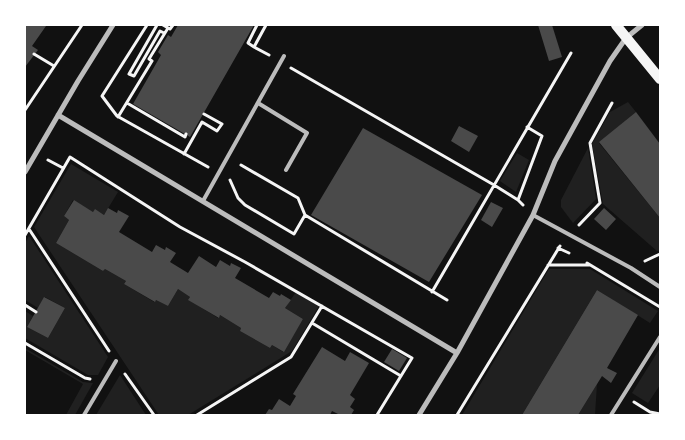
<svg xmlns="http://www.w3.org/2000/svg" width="685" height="440" viewBox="0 0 685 440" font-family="Poppins,sans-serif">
<rect width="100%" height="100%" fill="#111"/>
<!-- green -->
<path fill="#202020" d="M 628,102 L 636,112 L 599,143 L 660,218 L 660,250 L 657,251 L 603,204 L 592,144 L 610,112 Z
M 588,148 L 596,199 L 573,223 L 561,207 L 561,200 Z
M 517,153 L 529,160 L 516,192 L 500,181 Z
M 71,164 L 118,192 L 104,215 L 95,210 L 93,212 L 73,200 L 64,216 L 69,220 L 56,243 L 103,271 L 105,269 L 126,281 L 124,284 L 154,302 L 156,300 L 168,306 L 178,289 L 190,297 L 189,300 L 218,318 L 220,315 L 241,328 L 240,331 L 270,348 L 272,345 L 283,352 L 303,319 L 285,308 L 296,292 L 319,306 L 292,351 L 188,415 L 159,415 L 34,227 Z
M 29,236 L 108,357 L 98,375 L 88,375 L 25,338 L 25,311 L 33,316 L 27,327 L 48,338 L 65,308 L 45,297 L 38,308 L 25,300 L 25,243 Z
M 549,269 L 590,269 L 658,311 L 650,323 L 597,290 L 522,415 L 462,415 Z
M 25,348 L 83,382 L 93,383 L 75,415 L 66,415 L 83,384 L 25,350 Z
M 660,348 L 660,385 L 648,403 L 632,393 Z
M 120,375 L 146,415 L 96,415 Z
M 597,384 L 595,415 L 578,415 Z"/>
<!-- building -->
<path fill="#4a4a4a" d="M 25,25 L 46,26 L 32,46 L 38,50 L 25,67 Z
M 178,25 L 254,25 L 190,137 L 133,104 L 161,55 L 158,52 L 168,35 L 171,37 Z
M 538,25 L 552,25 L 562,57 L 549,61 Z
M 636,112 L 660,144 L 660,218 L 599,142 Z
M 459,126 L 478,136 L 469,152 L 451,141 Z
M 363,128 L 482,195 L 429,282 L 311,215 Z
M 74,200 L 93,212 L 95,209 L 104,215 L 108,208 L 117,213 L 118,210 L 129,216 L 119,232 L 152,252 L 156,245 L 165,250 L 166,247 L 176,253 L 170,262 L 188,273 L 199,256 L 216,267 L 220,260 L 230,266 L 231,263 L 241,268 L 235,278 L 269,298 L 273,292 L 280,296 L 281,294 L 291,300 L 285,308 L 303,319 L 284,352 L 272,345 L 270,348 L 240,331 L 241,328 L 220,315 L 219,318 L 188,300 L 190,297 L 178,289 L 168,306 L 156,300 L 155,302 L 124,284 L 126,281 L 105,269 L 103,271 L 56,243 L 69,220 L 64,216 Z
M 491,202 L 503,208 L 492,227 L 481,220 Z
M 604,208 L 616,219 L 606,230 L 594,219 Z
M 597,290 L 638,315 L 607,368 L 617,373 L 611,383 L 602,376 L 578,415 L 522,415 Z
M 44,297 L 65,308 L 48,338 L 27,327 Z
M 322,347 L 345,361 L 350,352 L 369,363 L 350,395 L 355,399 L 350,407 L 354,410 L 351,415 L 340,415 L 332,411 L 330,415 L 265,415 L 269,409 L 272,410 L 279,399 L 290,406 L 296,396 L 293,394 Z
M 392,349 L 407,358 L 399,371 L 384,362 Z"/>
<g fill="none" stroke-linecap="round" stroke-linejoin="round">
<!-- path -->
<path stroke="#f5f5f5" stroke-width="3" d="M 147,25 L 102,96 L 117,116 L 208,167
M 157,25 L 129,74 L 134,76 L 160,31 L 164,33
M 163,25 L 170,29 L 173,25
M 266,25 L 254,47 L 269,55
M 254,47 L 248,43 L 257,25
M 34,54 L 54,66
M 291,68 L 494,185 L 518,200 L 523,205
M 127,103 L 185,137 L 186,134
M 25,110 L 82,25
M 118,117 L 152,61 L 149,59 L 168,28
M 184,154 L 202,122 L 217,131 L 222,124 L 204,114
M 48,160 L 63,168
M 241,165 L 298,198 L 305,215
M 230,180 L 238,198 L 245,205 L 294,234 L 305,215 L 447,300
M 518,200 L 542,136 L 527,127
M 579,225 L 600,203 L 590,143 L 612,103
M 29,229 L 109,351
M 25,235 L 70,157 L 180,227 L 245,262 L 412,358 L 377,415
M 558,248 L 569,253
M 645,261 L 660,254
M 587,263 L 660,307
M 548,265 L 589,265
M 432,292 L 571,53
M 25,305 L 36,312
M 312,323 L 401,376
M 25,343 L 85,378 L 90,379
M 125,374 L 154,415
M 634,402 L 650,412 L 660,414
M 197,415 L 291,357 L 322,306
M 457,415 L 560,246"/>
<!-- service -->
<path stroke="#bcbcbc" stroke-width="4" d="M 258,103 L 307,133 L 286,170
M 203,201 L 284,56
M 533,215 L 631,268 L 660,287
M 84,415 L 116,361
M 611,415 L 660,337"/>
<!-- minor -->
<path stroke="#bcbcbc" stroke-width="5" d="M 58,115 L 457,353
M 25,172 L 78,81 L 113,25
M 419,415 L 457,353 L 533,215 L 555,161 L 610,61 L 626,38 L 642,25"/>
<!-- secondary -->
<path stroke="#f5f5f5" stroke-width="10" d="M 616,25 L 660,79"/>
</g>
<!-- border -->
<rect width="685" height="440" fill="none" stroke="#ffffff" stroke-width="52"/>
</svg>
